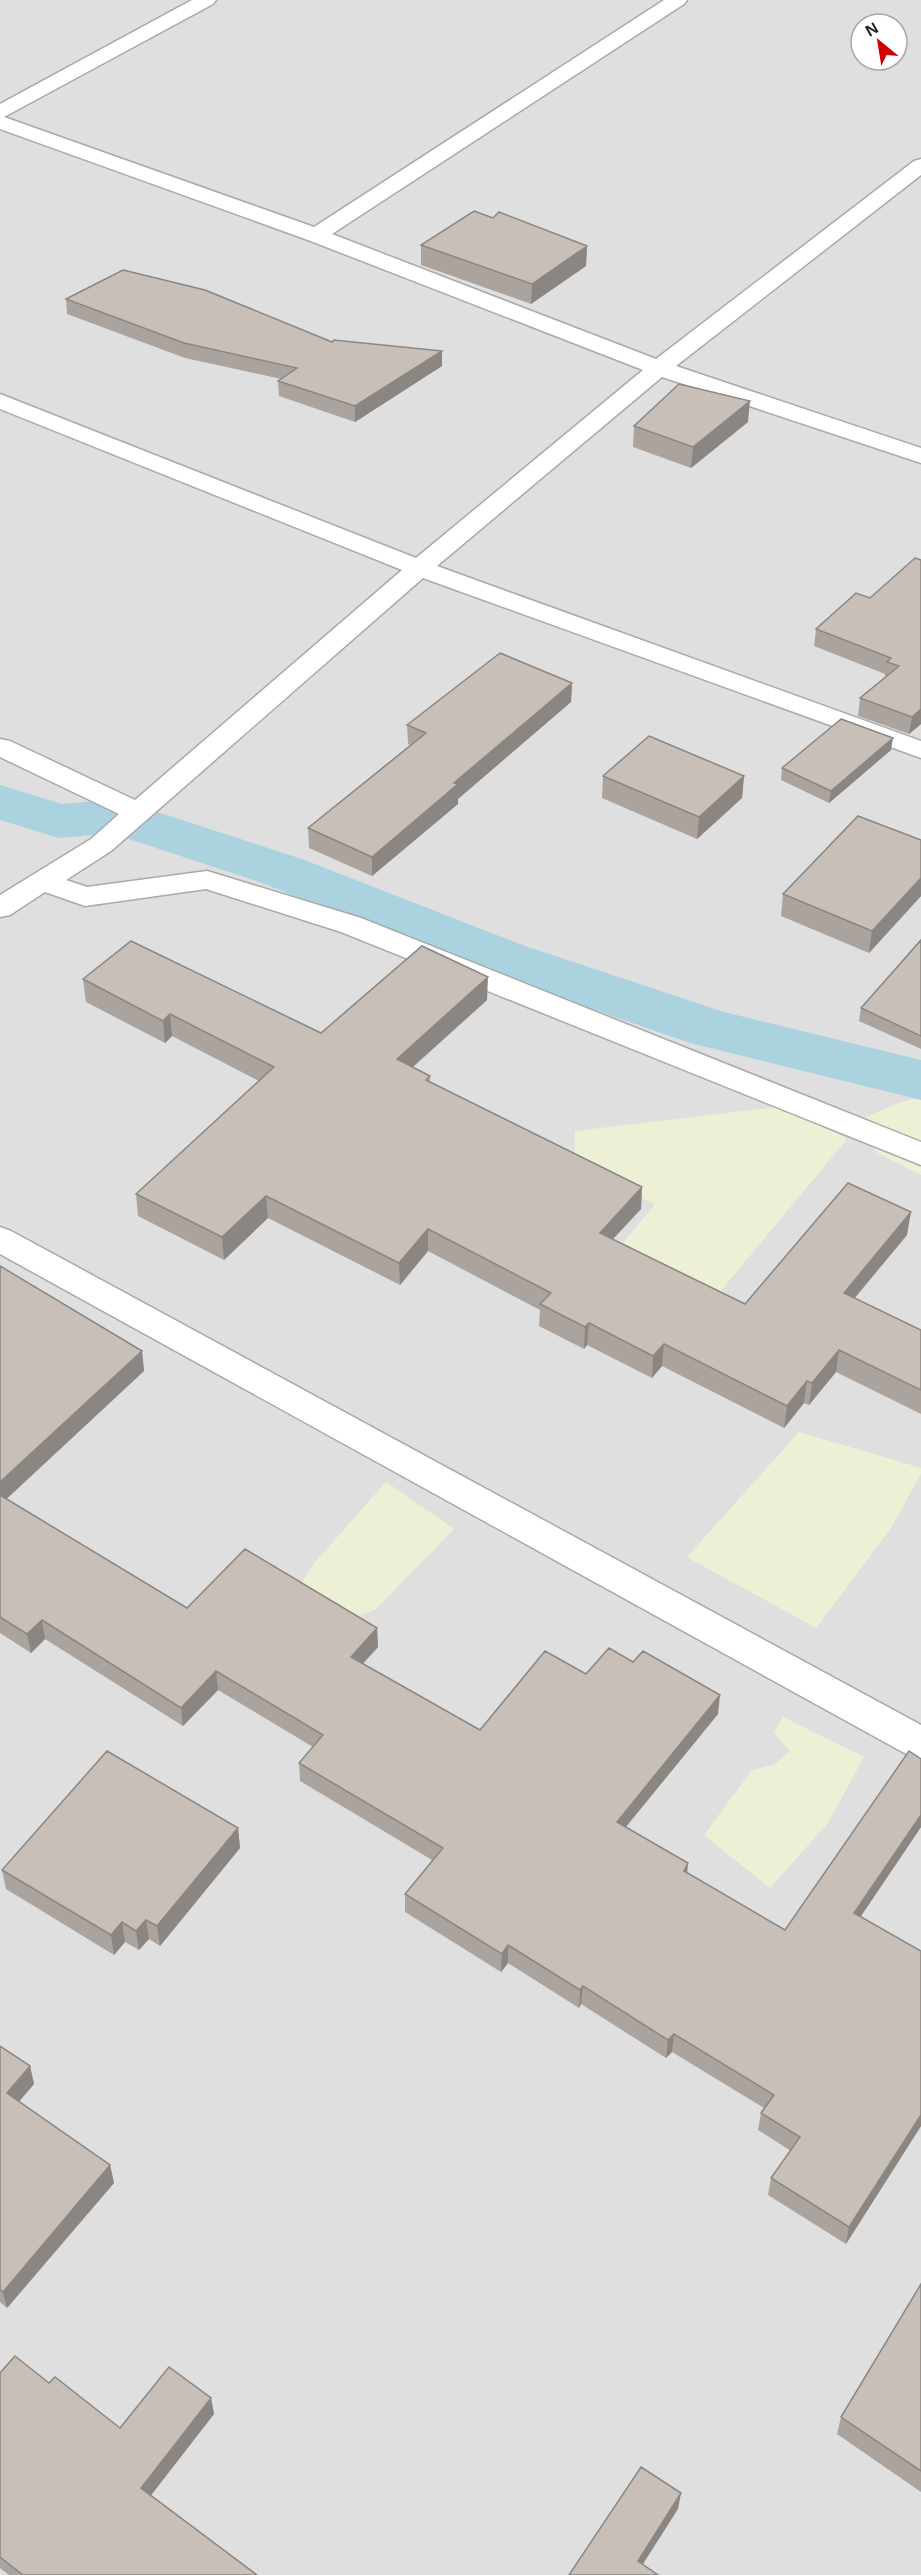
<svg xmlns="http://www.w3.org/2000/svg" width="921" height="2575" viewBox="0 0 921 2575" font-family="Helvetica,sans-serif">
<rect width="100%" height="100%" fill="#f2efe9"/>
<!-- residential -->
<path fill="#e0dfdf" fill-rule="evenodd" d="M 0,0 L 921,0 L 921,2575 L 0,2575 ZM 861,24 L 897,24 L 897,60 L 861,60 Z"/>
<!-- farmland -->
<path fill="#eef0d5" d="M 921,1097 L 921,1175 L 878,1153 L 855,1122 L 898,1103 Z
M 784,1106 L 847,1139 L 714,1299 L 613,1255 L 655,1204 L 574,1167 L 575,1131 Z
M 799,1432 L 921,1468 L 921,1474 L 891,1528 L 816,1628 L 687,1557 Z
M 386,1482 L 454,1529 L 375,1610 L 334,1624 L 289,1602 L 316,1561 Z
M 783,1717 L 864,1757 L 828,1823 L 770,1888 L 704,1835 L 752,1770 L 774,1765 L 790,1751 L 774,1733 Z"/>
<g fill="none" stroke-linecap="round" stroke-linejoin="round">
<!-- canal -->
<path fill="#aad3df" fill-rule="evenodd" d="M 0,785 L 62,804 L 95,801 L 129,804 L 148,809 L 302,859 L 525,946 L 724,1012 L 921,1060 L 921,1100 L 690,1043 L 485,972 L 262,883 L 123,837 L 95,835 L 59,838 L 0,820 Z"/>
<!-- minor casing -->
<g stroke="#a9a9a9" stroke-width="3">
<path id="minor" d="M 192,0 L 216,0 L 213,4 L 4,117 L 314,227 L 664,0 L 687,0 L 684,4 L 332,234 L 656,359 L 914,161 L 921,159 L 921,175 L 676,366 L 921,448 L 921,463 L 662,377 L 437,566 L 921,741 L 921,758 L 423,578 L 111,851 L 66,880 L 87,887 L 207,871 L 217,874 L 361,918 L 921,1142 L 921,1165 L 341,932 L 206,889 L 85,906 L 45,892 L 10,915 L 0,917 L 0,895 L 91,839 L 119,814 L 0,757 L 0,739 L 10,741 L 135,800 L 402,570 L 0,409 L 0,394 L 416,558 L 643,370 L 308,240 L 0,129 L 0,104 Z
M 0,1227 L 11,1231 L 921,1725 L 921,1760 L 908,1755 L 0,1254 Z"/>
</g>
<!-- minor -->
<use href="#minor" fill="#fff" fill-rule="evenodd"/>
</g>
<!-- wall -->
<path fill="#aba49e" d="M 493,218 L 587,246 L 586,266 L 531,304 L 421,265 L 421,245 Z
M 66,299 L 332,342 L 442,366 L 355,422 L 279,396 L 278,381 L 281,379 L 185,358 L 67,314 Z
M 748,422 L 691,468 L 633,447 L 634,426 Z
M 921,560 L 921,724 L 909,734 L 858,716 L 860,698 L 885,678 L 885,674 L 814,646 L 816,629 L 870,598 Z
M 572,683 L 571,702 L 458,799 L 458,804 L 372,876 L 309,848 L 308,828 L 410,745 L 408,744 L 407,725 Z
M 891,750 L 829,803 L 781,780 L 782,768 Z
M 603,776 L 744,776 L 742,798 L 697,839 L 602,798 Z
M 921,840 L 921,896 L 869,953 L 781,916 L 783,894 Z
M 921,940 L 921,1049 L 859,1021 L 861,1008 Z
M 83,979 L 321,1033 L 487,1000 L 413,1067 L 430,1076 L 430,1082 L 642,1187 L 641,1209 L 613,1239 L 745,1304 L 907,1235 L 855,1298 L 921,1330 L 921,1414 L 836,1372 L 809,1405 L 804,1403 L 784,1428 L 662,1366 L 652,1378 L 587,1345 L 584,1349 L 539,1326 L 540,1310 L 428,1251 L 400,1285 L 268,1218 L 224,1260 L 138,1216 L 136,1194 L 259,1081 L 172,1036 L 165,1043 L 86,1002 Z
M 0,1266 L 142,1351 L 144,1371 L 6,1499 L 187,1608 L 377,1628 L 378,1647 L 363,1664 L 480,1730 L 586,1674 L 718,1714 L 626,1827 L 688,1863 L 687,1873 L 785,1930 L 921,1759 L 921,1827 L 860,1917 L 921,1951 L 921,2126 L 846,2244 L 768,2195 L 771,2178 L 791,2151 L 758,2130 L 761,2113 L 764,2108 L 672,2052 L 666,2058 L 581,2004 L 579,2008 L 508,1963 L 501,1972 L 405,1912 L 405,1894 L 432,1860 L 300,1781 L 299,1763 L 313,1747 L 218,1690 L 183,1726 L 45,1639 L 31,1653 L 0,1633 Z
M 238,1828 L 240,1848 L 160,1946 L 149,1939 L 139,1950 L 125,1942 L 114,1955 L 6,1889 L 2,1870 Z
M 0,2046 L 30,2066 L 34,2084 L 19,2101 L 110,2165 L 114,2183 L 7,2308 L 0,2302 Z
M 921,2284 L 921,2492 L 837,2434 L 841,2417 Z
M 0,2373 L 49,2383 L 120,2428 L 211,2398 L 214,2414 L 151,2495 L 257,2575 L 9,2575 L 0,2568 Z"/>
<!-- shaded-wall -->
<path fill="#8b8681" d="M 587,246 L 586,266 L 531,304 L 532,284 Z
M 442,351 L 442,366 L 355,422 L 355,406 Z
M 750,401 L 748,422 L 691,468 L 693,447 Z
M 572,683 L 571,702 L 458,799 L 458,804 L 372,876 L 372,857 L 454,783 Z
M 921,709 L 921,724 L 909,734 L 912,717 Z
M 893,738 L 891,750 L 829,803 L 831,791 Z
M 744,776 L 742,798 L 697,839 L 699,817 Z
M 921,878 L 921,896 L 869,953 L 872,931 Z
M 488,977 L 487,1000 L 397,1081 L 397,1059 Z
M 170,1014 L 172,1036 L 165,1043 L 163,1021 Z
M 642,1187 L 641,1209 L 598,1255 L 600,1233 Z
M 266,1196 L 268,1218 L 224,1260 L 222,1237 Z
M 911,1212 L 907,1235 L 840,1315 L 844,1293 Z
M 428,1229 L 428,1251 L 400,1285 L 399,1263 Z
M 589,1323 L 587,1345 L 584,1349 L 585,1327 Z
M 664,1344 L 662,1366 L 652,1378 L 653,1356 Z
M 839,1350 L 836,1372 L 809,1405 L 812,1383 Z
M 142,1351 L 144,1371 L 0,1505 L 0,1482 Z
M 807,1381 L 804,1403 L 784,1428 L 787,1406 Z
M 42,1620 L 45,1639 L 31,1653 L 27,1634 Z
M 377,1628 L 378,1647 L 351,1676 L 351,1657 Z
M 216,1671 L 218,1690 L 183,1726 L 181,1708 Z
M 720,1695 L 718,1714 L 615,1840 L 617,1822 Z
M 921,1815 L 921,1827 L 851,1931 L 854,1913 Z
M 238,1828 L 240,1848 L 160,1946 L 157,1926 Z
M 688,1863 L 686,1882 L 684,1871 Z
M 146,1920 L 149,1939 L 139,1950 L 136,1931 Z
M 122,1922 L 125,1942 L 114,1955 L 111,1935 Z
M 508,1945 L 508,1963 L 501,1972 L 502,1954 Z
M 583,1986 L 581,2004 L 579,2008 L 580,1990 Z
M 674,2034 L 672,2052 L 666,2058 L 668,2040 Z
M 30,2066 L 34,2084 L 11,2111 L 7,2093 Z
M 921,2115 L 921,2126 L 846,2244 L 849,2227 Z
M 110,2165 L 114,2183 L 7,2308 L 3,2292 Z
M 211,2398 L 214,2414 L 145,2503 L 141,2488 Z
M 681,2493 L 678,2509 L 636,2575 L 638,2561 Z"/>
<!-- building -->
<path fill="#c7bfb8" stroke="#8b8681" stroke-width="1.5" d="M 474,211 L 493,218 L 499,212 L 587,246 L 532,284 L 421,245 Z
M 123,270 L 205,290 L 332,342 L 334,340 L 442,351 L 355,406 L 278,381 L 297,368 L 184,343 L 66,299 Z
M 679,384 L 750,401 L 693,447 L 634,426 Z
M 915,558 L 921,560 L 921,709 L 912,717 L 860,698 L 899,666 L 887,662 L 891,658 L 816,629 L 856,593 L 870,598 Z
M 500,653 L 572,683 L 454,783 L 458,784 L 372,857 L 308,828 L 426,733 L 407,725 Z
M 841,719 L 893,738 L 831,791 L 782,768 Z
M 649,736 L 744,776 L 699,817 L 603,776 Z
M 858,816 L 921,840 L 921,878 L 872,931 L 783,894 Z
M 921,940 L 921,1036 L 861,1008 Z
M 131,941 L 321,1033 L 422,946 L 488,977 L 397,1059 L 430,1076 L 426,1080 L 642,1187 L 600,1233 L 745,1304 L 848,1183 L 911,1212 L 844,1293 L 921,1330 L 921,1390 L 839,1350 L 812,1383 L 807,1381 L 787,1406 L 664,1344 L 653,1356 L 589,1323 L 585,1327 L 540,1304 L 551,1293 L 428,1229 L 399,1263 L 266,1196 L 222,1237 L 136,1194 L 274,1067 L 170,1014 L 163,1021 L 83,979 Z
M 0,1266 L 142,1351 L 0,1482 Z
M 0,1495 L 187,1608 L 245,1549 L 377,1628 L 351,1657 L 480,1730 L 545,1651 L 586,1674 L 609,1648 L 633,1662 L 643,1651 L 720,1695 L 617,1822 L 688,1863 L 684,1871 L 785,1930 L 909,1751 L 921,1759 L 921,1815 L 854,1913 L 921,1951 L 921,2115 L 849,2227 L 771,2178 L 800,2137 L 761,2113 L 774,2095 L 674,2034 L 668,2040 L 583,1986 L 580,1990 L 508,1945 L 502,1954 L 405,1894 L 443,1848 L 299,1763 L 323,1735 L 216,1671 L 181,1708 L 42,1620 L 27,1634 L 0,1617 Z
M 107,1751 L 238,1828 L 157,1926 L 146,1920 L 136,1931 L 122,1922 L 111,1935 L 2,1870 Z
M 0,2046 L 30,2066 L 7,2093 L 110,2165 L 3,2292 L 0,2289 Z
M 921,2284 L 921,2471 L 841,2417 Z
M 15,2356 L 49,2383 L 55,2377 L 120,2428 L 169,2367 L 211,2398 L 141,2488 L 257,2575 L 23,2575 L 0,2557 L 0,2373 Z
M 641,2467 L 681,2493 L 638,2561 L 658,2575 L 569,2575 Z"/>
<!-- north arrow -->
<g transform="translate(879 42) rotate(330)"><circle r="28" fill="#ffffff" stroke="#a7a7a7" stroke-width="1.5"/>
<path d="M0-4.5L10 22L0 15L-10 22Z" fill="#d40000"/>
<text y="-9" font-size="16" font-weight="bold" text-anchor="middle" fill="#222222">N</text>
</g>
</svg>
